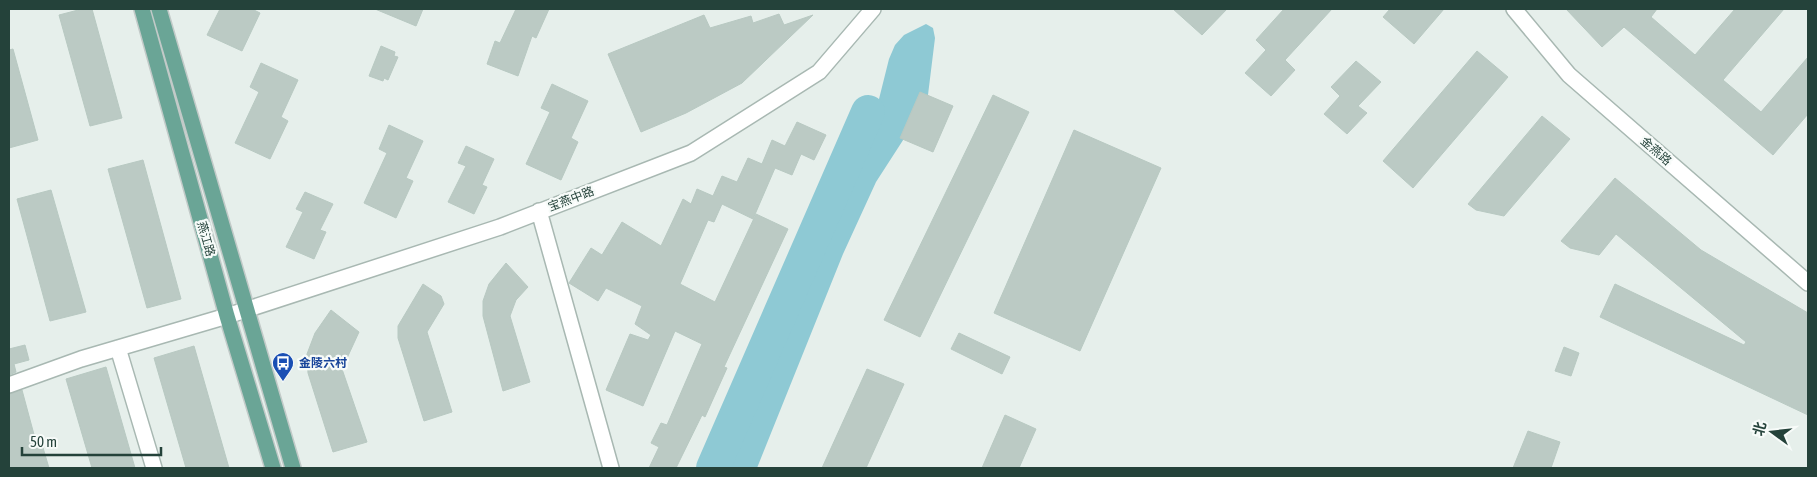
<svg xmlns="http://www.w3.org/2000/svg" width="1817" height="477" viewBox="0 0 1817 477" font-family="'Asap Condensed','Noto Sans SC',sans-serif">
<rect width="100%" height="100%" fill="#e6efeb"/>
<!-- water -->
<path fill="#8ec9d4" d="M 926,24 L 933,28 L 935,38 L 927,103 L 876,182 L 843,254 L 757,468 L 725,468 L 739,428 L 833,214 L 877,107 L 889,59 L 895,45 L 904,35 Z"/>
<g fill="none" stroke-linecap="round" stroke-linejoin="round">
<!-- river -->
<path stroke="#8ec9d4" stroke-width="34" d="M 713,468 L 868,112"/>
</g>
<!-- building -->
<path fill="#bbcac4" stroke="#b8c9c2" d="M 82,9 L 92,9 L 122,118 L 90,126 L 59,15 Z
M 220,9 L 252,9 L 260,13 L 242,51 L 207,35 Z
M 375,9 L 423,9 L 416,26 Z
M 516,9 L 549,9 L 536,38 L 532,36 L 518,76 L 487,64 L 495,41 L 500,43 Z
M 1173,9 L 1227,9 L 1202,35 Z
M 1284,9 L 1332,9 L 1285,60 L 1295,70 L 1271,96 L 1245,73 L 1266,50 L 1256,40 Z
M 1390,9 L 1444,9 L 1414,44 L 1383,17 Z
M 1566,9 L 1657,9 L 1651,17 L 1695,55 L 1735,9 L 1784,9 L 1723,80 L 1761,112 L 1808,57 L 1808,114 L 1773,155 L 1624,27 L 1602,47 Z
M 779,14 L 784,25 L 813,15 L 742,83 L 686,113 L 641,132 L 608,54 L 704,15 L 710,28 L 751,16 L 753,23 Z
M 381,46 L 395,52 L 394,56 L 398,57 L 388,80 L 384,78 L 383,81 L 369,76 Z
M 13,49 L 38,140 L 9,148 L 9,50 Z
M 1477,51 L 1508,77 L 1413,188 L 1383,161 Z
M 1356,61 L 1381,82 L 1358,106 L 1367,113 L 1347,134 L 1324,114 L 1340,96 L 1331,87 Z
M 261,63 L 298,80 L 281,117 L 288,121 L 270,159 L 235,143 L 259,92 L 250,87 Z
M 552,84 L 588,101 L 571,138 L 578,142 L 561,180 L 526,164 L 550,112 L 541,108 Z
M 920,92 L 953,106 L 933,152 L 900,138 Z
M 993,95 L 1029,112 L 920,337 L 884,320 Z
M 1542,116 L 1570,139 L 1504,216 L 1476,210 L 1468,204 Z
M 797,122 L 826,135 L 814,160 L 801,154 L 792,175 L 775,168 L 753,219 L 722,204 L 714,222 L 708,220 L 680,284 L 715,302 L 756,214 L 788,229 L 724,367 L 727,368 L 705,417 L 702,415 L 676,468 L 649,468 L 659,447 L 651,443 L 661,423 L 667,425 L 702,344 L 675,331 L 643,406 L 606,390 L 630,334 L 648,340 L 651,335 L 635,324 L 642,306 L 606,288 L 598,301 L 569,283 L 591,248 L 602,255 L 622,222 L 661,246 L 683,199 L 691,204 L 697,189 L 713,196 L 722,176 L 737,182 L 748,158 L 762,164 L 772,140 L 785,146 Z
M 389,125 L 423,141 L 406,178 L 413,181 L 396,218 L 364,203 L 387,153 L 379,149 Z
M 1074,130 L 1161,168 L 1080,351 L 994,313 Z
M 466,146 L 494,159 L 482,185 L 487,187 L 474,214 L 448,202 L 466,166 L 458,163 Z
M 143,160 L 181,299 L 147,308 L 108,169 Z
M 1615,178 L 1701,250 L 1808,313 L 1808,415 L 1600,317 L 1615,284 L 1744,345 L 1746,342 L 1616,234 L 1599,255 L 1570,248 L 1561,241 Z
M 51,190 L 86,312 L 50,321 L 17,199 Z
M 305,192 L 333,204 L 320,230 L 326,232 L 314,259 L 286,247 L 303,212 L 296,209 Z
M 506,263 L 528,287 L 516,300 L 510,316 L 530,382 L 503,391 L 483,316 L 483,301 L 489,284 Z
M 423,284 L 441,296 L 444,304 L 427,332 L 452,412 L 424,421 L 398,338 L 398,326 Z
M 331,310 L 359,332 L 342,369 L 367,442 L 333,452 L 308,373 L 307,354 L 315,333 Z
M 959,333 L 1010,357 L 1002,374 L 951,349 Z
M 25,345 L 29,360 L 14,364 L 16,372 L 9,375 L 9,349 Z
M 194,346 L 229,468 L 186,468 L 154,358 Z
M 1564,347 L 1579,353 L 1571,376 L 1555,371 Z
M 106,367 L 135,468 L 92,468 L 66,379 Z
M 867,369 L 904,384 L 866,468 L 822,468 Z
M 22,390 L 36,442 L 41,441 L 49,468 L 9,468 L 9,394 Z
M 1005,415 L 1036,429 L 1019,468 L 982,468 Z
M 1528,431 L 1560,442 L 1551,468 L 1513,468 Z"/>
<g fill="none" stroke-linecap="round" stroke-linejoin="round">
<!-- minor casing -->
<g stroke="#a8b8b2" stroke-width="18">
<path id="minor" d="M 1514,9 L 1569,75 L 1808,283
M 539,211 L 611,468
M 118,348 L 154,468
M 9,385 L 81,359 L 227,316 L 500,227 L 691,153 L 819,72 L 873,9"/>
</g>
<!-- major casing -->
<g stroke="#c2cac8" stroke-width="18">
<path id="major" d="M 142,9 L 227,316 L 273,468
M 159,9 L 293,468"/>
</g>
<!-- minor -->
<use href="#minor" stroke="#fff" stroke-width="15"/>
<!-- major -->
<use href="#major" stroke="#6aa596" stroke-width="15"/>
</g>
<!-- icons -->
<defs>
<g id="bus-pin" transform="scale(1.125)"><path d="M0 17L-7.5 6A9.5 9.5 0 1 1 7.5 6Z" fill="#1a4fb4" stroke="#f7fbf9"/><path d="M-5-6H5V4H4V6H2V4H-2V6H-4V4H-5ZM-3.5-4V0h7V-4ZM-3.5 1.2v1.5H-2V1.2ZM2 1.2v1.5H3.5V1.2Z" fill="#fff"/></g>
</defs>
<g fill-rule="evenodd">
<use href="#bus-pin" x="283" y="363"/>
</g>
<g text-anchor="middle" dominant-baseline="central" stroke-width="4.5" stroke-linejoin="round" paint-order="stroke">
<!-- street labels -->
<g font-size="12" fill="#24423a" stroke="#f7fbf9">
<text transform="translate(1656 151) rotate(41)">金燕路</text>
<text transform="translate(571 199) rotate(-21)">宝燕中路</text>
<text transform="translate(206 239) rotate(74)">燕江路</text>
</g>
<!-- transit labels -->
<g font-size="12" font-weight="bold" fill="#164399" stroke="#f7fbf9" text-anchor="start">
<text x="299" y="363">金陵六村</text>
</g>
</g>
<!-- border -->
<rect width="1817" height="477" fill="none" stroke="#24423a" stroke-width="20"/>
<!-- north arrow -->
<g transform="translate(1772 432) rotate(285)" stroke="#f7fbf9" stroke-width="4" paint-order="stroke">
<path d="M0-4L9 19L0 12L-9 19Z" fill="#24423a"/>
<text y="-8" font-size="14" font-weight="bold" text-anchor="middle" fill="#24423a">北</text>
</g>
<!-- scale -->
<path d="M22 447v8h139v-8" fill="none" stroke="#24423a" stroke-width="2.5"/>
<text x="30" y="447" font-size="15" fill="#24423a" stroke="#f7fbf9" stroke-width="4" paint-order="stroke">50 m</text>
</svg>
